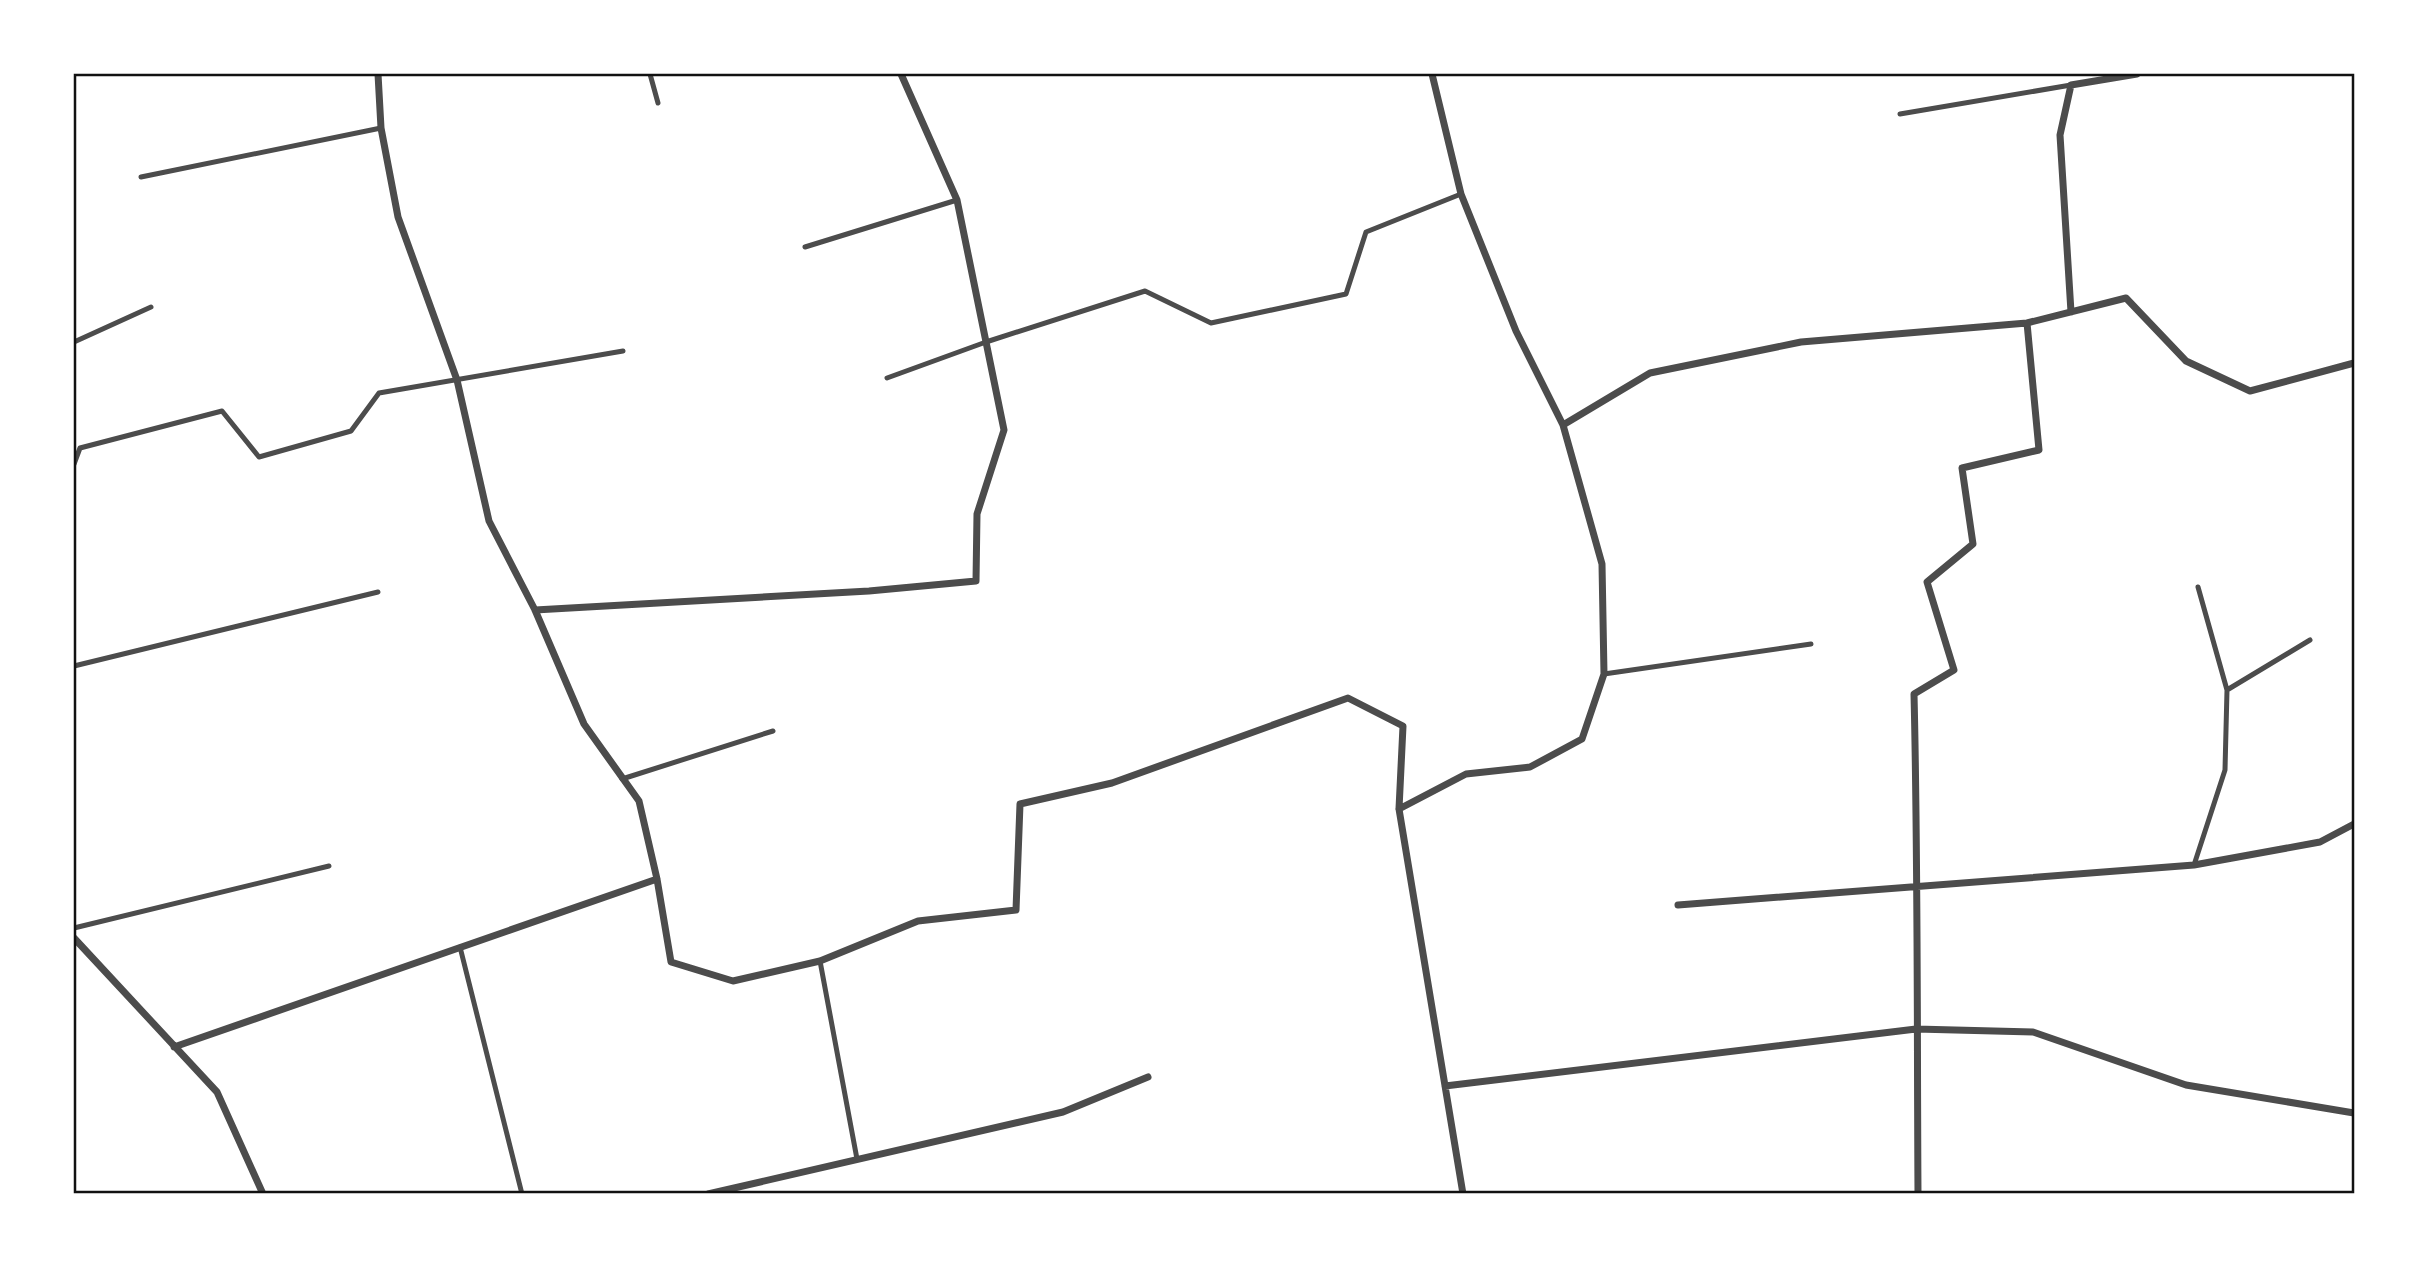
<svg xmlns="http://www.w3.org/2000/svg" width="2428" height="1267" viewBox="0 0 2428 1267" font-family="Arial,sans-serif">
<rect width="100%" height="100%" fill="#fff"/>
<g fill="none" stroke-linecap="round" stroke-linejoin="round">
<!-- service -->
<path stroke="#4c4c4c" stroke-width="5" d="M 650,74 L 658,103
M 1900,114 L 2071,85
M 141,177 L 381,128
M 805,247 L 957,200
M 74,342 L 151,307
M 887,378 L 986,342 L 1145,291 L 1211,323 L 1346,294 L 1366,232 L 1461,194
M 74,464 L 80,448 L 222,411 L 259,457 L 351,431 L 379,393 L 623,351
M 74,666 L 378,592
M 1604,674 L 1811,644
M 2227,690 L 2310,640
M 622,779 L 773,731
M 2194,865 L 2225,770 L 2227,690 L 2198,587
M 74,928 L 329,866
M 460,947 L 522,1194
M 820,961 L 857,1159"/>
<!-- minor -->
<path stroke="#4c4c4c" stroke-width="7" d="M 378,74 L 381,128 L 398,217 L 457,380 L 489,521 L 535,610 L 584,724 L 639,801 L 657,879 L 671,962 L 733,981 L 820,961 L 918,921 L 1016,910 L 1020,804 L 1112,783 L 1348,698 L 1403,726 L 1399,809 L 1463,1194
M 2071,312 L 2060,135 L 2071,85 L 2137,74
M 1563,425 L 1650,373 L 1801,342 L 2027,323 L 2126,298 L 2186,361 L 2250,391 L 2354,363
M 535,610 L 869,591 L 976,581 L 977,514 L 1004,430 L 957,200 L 901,74
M 1399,809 L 1466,774 L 1530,767 L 1582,739 L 1604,674 L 1602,564 L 1563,425 L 1516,331 L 1461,194 L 1432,74
M 1678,905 L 2194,865 L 2320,842 L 2354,824
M 74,938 L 217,1092 L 263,1194
M 174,1047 L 657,879
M 1445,1086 L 1916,1029 L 2033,1032 L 2186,1085 L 2354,1113
M 708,1194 L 1063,1112 L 1148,1077
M 1918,1194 C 1917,1027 1918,861 1914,694 L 1954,670 L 1927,582 L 1973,544 L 1962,468 L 2039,450 L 2027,323"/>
</g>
<!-- border -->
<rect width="2428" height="1267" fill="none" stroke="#ffffff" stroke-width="150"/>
<rect x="75" y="75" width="2278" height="1117" fill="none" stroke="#111" stroke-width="2.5"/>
</svg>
